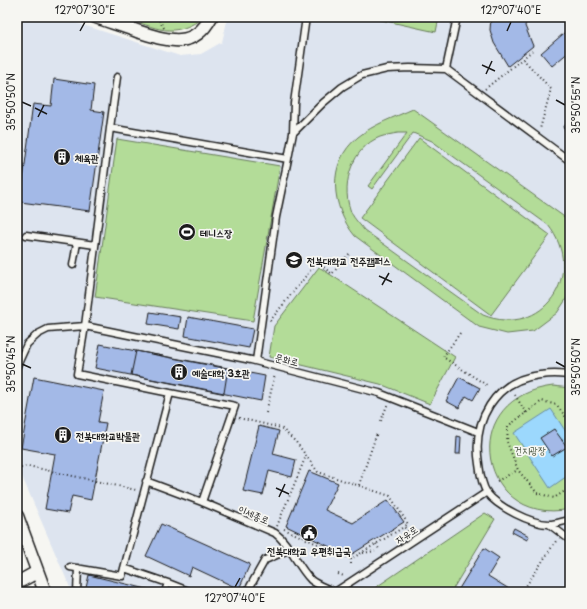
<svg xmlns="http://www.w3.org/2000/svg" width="587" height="609" viewBox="0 0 587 609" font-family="'Playpen Sans','Poor Story',sans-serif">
<rect width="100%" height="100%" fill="#f6f6f2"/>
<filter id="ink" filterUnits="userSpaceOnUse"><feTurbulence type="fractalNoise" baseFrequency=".025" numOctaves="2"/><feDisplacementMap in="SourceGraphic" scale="8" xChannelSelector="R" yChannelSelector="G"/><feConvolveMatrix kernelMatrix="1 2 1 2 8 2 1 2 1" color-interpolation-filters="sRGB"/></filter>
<g filter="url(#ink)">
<!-- built -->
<path fill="#dde4ef" d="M 17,17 L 58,17 L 180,56 L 201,54 L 222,42 L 228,17 L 570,17 L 570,592 L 72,592 L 17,465 Z"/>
<!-- green -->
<path fill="#b3dc98" stroke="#687c5a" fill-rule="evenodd" d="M 124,17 L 204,17 C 173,40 156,28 124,17 Z
M 368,17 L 439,17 L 436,32 Z
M 413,109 L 570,221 L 570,291 L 565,301 L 557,313 L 533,331 L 507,334 L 479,327 L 355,236 C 331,207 326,163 358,137 C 374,124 395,117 413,109 ZM 398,133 L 407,133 L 368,186 L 372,189 L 413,133 L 432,141 L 548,225 C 587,274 543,339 483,315 L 364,230 C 359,223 352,217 350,209 C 341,183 353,147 380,137 C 386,135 392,134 398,133 Z
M 419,138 L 550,235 L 491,315 L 360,218 Z
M 117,139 L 280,166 L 253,321 L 95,297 Z
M 319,267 L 455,357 L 430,404 L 380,384 L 269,357 L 274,326 Z
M 553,386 L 570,388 L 570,509 C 480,528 454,398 553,386 Z
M 485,513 L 495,519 L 451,592 L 369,592 Z"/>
<!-- water -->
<path fill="#9cd8fd" stroke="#698da3" d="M 551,409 L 570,438 L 570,474 L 550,488 L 514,433 Z"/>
<!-- building -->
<path fill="#a3b9e7" stroke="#1c1c1c" d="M 491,17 L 527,17 L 525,26 L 533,46 L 508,66 L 494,43 L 490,30 Z
M 570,28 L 570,51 L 552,66 L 541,53 Z
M 54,79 L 94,85 L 91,110 L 104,112 L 90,211 L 20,202 L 33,104 L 51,106 Z
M 570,119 L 570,134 L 563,128 Z
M 150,312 L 181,317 L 179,329 L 148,324 Z
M 188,317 L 253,329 L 249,348 L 185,336 Z
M 100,344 L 265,376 L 261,401 L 95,368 Z
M 136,351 L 228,368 L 224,393 L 131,375 Z
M 34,377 L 104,391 L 98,422 L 106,423 L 91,500 L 72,496 L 68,513 L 45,509 L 55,454 L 21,448 Z
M 459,377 L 480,388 L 473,400 L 466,396 L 459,408 L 446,401 Z
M 259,426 L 279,431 L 273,454 L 296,460 L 292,477 L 269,471 L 263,495 L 243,491 Z
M 554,429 L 567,447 L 552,456 L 540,438 Z
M 457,436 L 461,437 L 460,454 L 456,454 Z
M 309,471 L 338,483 L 325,510 L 353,523 L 388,500 L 404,522 L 349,556 L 286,526 Z
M 161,524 L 250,564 L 239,589 L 192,567 L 189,576 L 146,556 Z
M 514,528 L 529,536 L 527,540 L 512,532 Z
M 484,548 L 499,558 L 488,576 L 514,592 L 457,592 Z
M 89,575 L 151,590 L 150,592 L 85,592 Z"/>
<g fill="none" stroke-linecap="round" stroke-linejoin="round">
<!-- lane casing -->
<g stroke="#1c1c1c" stroke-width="9">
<path id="lane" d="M 446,69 L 457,17
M 110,128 L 117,77
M 293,133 L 294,103 L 306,17
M 26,235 L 95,245
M 73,265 L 77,243
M 256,361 L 276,217 L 288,159
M 17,366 L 27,344 L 38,334 L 48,329 L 85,326 L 251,360 L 379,393 L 478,432
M 570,376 C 561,373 549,374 540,375 C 494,380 472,421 479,464 C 480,473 482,485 487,493 C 498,507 531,524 549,524 C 556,524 563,521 570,520
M 170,393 L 235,406 L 202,502
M 146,481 L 202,502 L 275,533 C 290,544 297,566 311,580 C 317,585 327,588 334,592
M 549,524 L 570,540
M 70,567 L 122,576 L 170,393 L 77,374 L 85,326 L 110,128 L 288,159 L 293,133 L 323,103 L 342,87 L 362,75 L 387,69 L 410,68 L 446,69 L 570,161
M 124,568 L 168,583
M 77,592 L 78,568
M 165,592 L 168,583 L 191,592
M 247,592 L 265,560 L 288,550
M 335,592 L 487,492"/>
</g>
<!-- street casing -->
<g stroke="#1c1c1c" stroke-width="15">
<path id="street" d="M 96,17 C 110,22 124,26 137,31 C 166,40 193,51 211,17
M 17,516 L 45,592
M 17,583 L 37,572"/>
</g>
<!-- path -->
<path stroke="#1c1c1c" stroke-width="2" stroke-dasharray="1 3" stroke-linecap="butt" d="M 157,17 L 164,28
M 523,59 L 551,89 L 540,129
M 485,89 L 532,51
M 270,321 L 317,262 L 332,274 L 350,253
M 460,333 L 443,357 L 488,386
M 515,395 L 526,413
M 266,413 L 275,374
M 239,418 L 281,428 L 296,442 L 318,472 L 390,496 L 408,524 L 404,527
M 381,421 L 388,403
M 570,423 L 557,405 L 542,401 L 508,426 L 507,442 L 518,470 L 537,493 L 554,498 L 570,488
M 562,441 L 570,436
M 17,468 L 28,466 L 136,490
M 497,481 L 518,470
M 359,485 L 377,433
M 277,526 L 306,456
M 284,529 L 351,559 L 404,527 L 408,531
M 376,544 L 379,549
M 363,553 L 375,551
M 351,559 L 351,566
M 338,574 L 344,576
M 522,592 L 556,541"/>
<!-- lane -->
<use href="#lane" stroke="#f6f6f2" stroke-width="6"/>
<!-- street -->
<use href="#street" stroke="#f6f6f2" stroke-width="12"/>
</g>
</g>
<!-- ticks -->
<path fill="none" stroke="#1c1c1c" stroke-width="1.5" d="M 80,31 L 85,22M 507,31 L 511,22M 482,65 L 495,71M 486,74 L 492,61M 556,100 L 565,105M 22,102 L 31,106M 35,108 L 47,114M 38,117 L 44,105M 379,276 L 392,282M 382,285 L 389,273M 556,362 L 565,367M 22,364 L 31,368M 276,488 L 289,494M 279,497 L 285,484M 235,587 L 240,578"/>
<!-- icons -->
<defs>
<g id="building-disc" transform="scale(0.9)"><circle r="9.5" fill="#1c1c1c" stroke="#f6f6f2"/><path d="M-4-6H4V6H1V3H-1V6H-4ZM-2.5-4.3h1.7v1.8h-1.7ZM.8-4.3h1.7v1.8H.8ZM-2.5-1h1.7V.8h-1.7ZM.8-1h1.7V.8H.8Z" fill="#fff"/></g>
<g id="stadium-disc" transform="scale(0.9)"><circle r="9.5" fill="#1c1c1c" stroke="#f6f6f2"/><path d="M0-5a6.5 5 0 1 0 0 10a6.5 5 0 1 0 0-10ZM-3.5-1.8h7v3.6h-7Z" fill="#fff"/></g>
<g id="university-disc" transform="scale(0.9)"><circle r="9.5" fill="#1c1c1c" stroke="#f6f6f2"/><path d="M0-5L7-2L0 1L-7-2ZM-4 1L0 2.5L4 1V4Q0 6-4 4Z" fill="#fff"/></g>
<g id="civic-disc" transform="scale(0.9)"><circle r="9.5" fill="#1c1c1c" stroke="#f6f6f2"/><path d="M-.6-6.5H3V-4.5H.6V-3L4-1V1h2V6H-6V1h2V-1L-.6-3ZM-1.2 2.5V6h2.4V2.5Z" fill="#fff"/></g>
</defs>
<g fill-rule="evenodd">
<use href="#building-disc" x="62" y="157"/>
<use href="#stadium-disc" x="187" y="232"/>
<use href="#university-disc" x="294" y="260"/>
<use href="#building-disc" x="179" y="372"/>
<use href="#building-disc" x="63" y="435"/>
<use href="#civic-disc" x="309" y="533"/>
</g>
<g text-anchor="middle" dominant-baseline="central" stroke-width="3.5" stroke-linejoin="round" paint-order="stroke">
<!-- poi labels -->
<g font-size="10" font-weight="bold" fill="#1c1c1c" stroke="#f6f6f2" text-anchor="start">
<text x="75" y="157">체육관</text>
<text x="200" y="232">테니스장</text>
<text x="307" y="260">전북대학교 전주캠퍼스</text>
<text x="192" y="372">예술대학 3호관</text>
<text x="76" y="435">전북대학교박물관</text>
<text x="309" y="550" text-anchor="middle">전북대학교 우편취급국</text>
</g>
<!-- street labels -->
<g font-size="10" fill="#1c1c1c" stroke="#f6f6f2">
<text transform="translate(287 359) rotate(14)">문화로</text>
<text transform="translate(254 514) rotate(23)">이세종로</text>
<text transform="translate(406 534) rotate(-33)">자유로</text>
</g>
<!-- park labels -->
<g font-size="10" fill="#495641" stroke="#f6f6f2">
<text x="530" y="449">건지광장</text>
</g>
</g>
<!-- margin -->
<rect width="587" height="609" fill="none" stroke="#f6f6f2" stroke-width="44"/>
<rect x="22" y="22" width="543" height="565" fill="none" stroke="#1c1c1c" stroke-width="1.5"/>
<g font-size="10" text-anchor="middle" fill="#1c1c1c">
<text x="85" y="14">127°07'30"E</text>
<text x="511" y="14">127°07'40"E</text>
<text transform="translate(11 102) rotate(-90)" y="4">35°50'50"N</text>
<text transform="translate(576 105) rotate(-90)" y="4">35°50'55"N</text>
<text transform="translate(11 364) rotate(-90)" y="4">35°50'45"N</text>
<text transform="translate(576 367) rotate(-90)" y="4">35°50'50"N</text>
<text x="235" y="602">127°07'40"E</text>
</g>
</svg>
